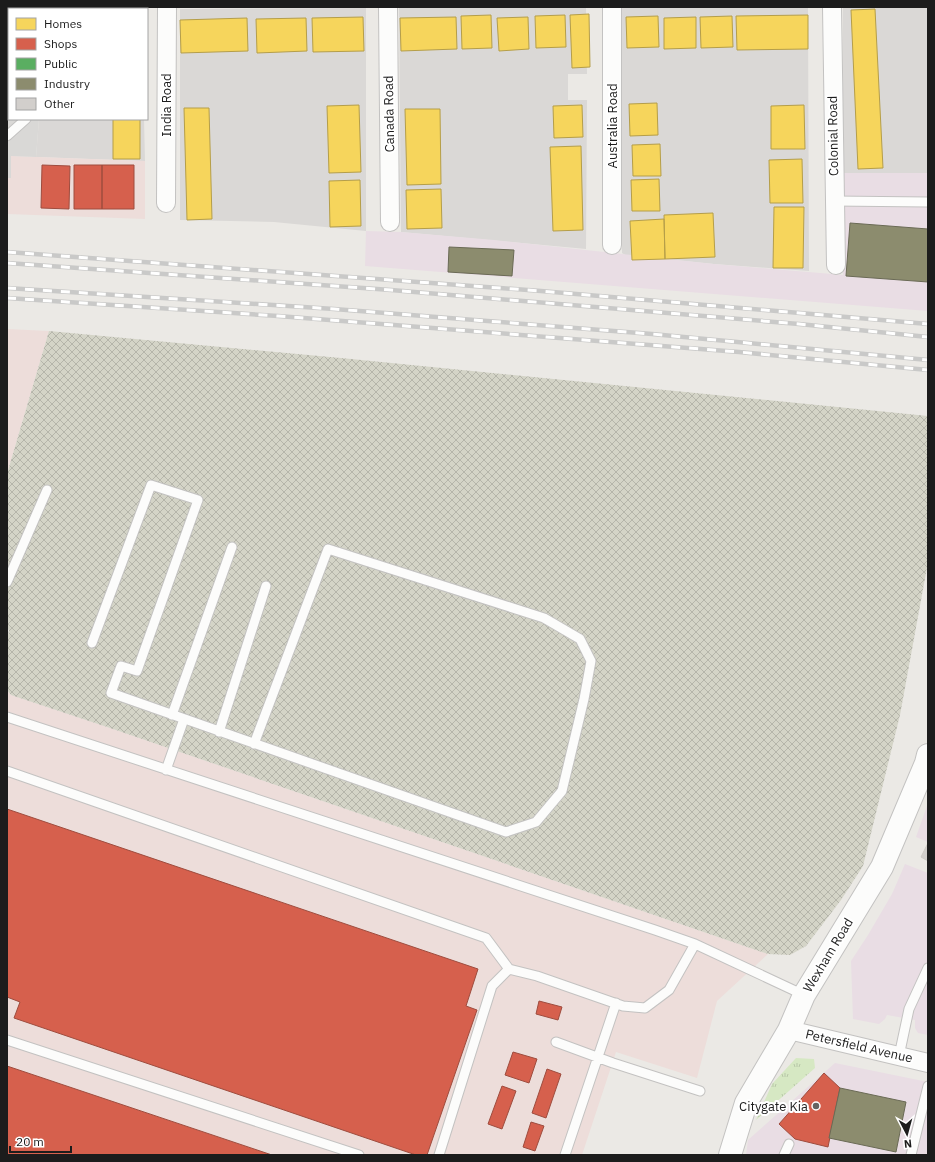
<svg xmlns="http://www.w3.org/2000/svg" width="935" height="1162" viewBox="0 0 935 1162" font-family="'IBM Plex Sans',sans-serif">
<defs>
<pattern id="construction-cross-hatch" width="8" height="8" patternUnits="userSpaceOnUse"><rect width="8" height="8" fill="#d4d4c7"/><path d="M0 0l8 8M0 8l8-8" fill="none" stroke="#b5b5aa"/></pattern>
<pattern id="grass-tufts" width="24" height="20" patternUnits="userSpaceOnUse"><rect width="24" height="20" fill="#d6e8c3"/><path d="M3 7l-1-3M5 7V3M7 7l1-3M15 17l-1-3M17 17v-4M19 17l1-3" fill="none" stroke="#b7c6a7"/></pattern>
</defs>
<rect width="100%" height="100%" fill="#ebe9e5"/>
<!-- residential -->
<path fill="#dad8d6" d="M 586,7 L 587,74 L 568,74 L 568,100 L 587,100 L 586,249 L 401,232 L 399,8 Z
M 621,7 L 808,7 L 809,271 L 714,264 L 625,255 L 622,253 Z
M 843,7 L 928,7 L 928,173 L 843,173 Z
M 366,8 L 366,231 L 274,222 L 180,220 L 180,9 Z
M 39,119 L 144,119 L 145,161 L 36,157 Z"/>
<!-- commercial -->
<path fill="#edddda" d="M 11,156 L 145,161 L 145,219 L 7,214 L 7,178 L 11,178 Z
M 7,329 L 49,331 L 7,474 Z
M 7,690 L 11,695 L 113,729 L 768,954 L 717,1001 L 697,1078 L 616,1052 L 582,1155 L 7,1155 Z"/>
<!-- industrial -->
<path fill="#e9dde4" d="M 843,173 L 928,173 L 928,311 L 365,266 L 366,231 L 401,232 L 494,240 L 714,264 L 843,275 Z
M 928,803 L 928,842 L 916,837 Z
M 905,864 L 928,873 L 928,1035 L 918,1033 L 915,1028 L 915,1020 L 887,1015 L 885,1019 L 879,1024 L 853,1019 L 851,961 L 868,935 L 892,894 Z
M 835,1063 L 928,1082 L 928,1155 L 746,1155 L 748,1140 Z"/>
<!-- religious -->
<path fill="#d9d8d6" d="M 25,7 L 89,7 L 87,9 L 23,9 Z
M 9,25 L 9,119 L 39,119 L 36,157 L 11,156 L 11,178 L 7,178 L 7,27 Z"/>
<!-- construction -->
<path fill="url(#construction-cross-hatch)" d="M 49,331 L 341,358 L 928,416 L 928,562 L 900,715 L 863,866 L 841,900 L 806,946 L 790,955 L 768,954 L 113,729 L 11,695 L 7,690 L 7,640 L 9,630 L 7,629 L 7,474 Z"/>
<!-- grass -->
<path fill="url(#grass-tufts)" d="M 796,1058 L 814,1059 L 815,1068 L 756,1120 L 772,1084 Z"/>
<!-- homes -->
<path fill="#f6d55c" stroke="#b59e49" d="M 99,7 L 125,7 L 128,9 L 98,9 Z
M 875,9 L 883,168 L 858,169 L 851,10 Z
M 589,14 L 590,67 L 572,68 L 570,15 Z
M 491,15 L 492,48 L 462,49 L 461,16 Z
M 565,15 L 566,47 L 536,48 L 535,16 Z
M 808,15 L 808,49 L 737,50 L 736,16 Z
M 658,16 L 659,47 L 627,48 L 626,17 Z
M 732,16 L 733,47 L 701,48 L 700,17 Z
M 363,17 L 364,51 L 313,52 L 312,18 Z
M 456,17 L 457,49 L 401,51 L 400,18 Z
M 528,17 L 529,49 L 499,51 L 497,18 Z
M 696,17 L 696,48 L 664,49 L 664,18 Z
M 247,18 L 248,51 L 181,53 L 180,20 Z
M 306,18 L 307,51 L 257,53 L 256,19 Z
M 657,103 L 658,135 L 630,136 L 629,104 Z
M 359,105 L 361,172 L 329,173 L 327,106 Z
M 582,105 L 583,137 L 554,138 L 553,106 Z
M 804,105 L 805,149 L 771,149 L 771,106 Z
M 184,108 L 209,108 L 212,219 L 187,220 Z
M 405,109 L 440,109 L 441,184 L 407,185 Z
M 113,119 L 140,119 L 140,159 L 113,159 Z
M 660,144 L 661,176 L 633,176 L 632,145 Z
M 581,146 L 583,230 L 553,231 L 550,147 Z
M 802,159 L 803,203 L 770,203 L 769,160 Z
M 659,179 L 660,211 L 632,211 L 631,180 Z
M 360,180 L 361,226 L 330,227 L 329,181 Z
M 441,189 L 442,228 L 407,229 L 406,190 Z
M 774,207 L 804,207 L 803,268 L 773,268 Z
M 713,213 L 715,257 L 665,259 L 664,215 Z
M 664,219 L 665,259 L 632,260 L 630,221 Z"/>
<!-- shops -->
<path fill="#d6604d" stroke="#9e4c3e" d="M 42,165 L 70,166 L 69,209 L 41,208 Z
M 74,165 L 102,165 L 102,209 L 74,209 Z
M 102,165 L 134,165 L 134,209 L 102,209 Z
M 7,809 L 478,969 L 466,1006 L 477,1010 L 427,1155 L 416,1155 L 14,1018 L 20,1002 L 7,997 Z
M 539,1001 L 562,1007 L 558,1020 L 536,1014 Z
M 513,1052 L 537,1059 L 529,1083 L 505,1075 Z
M 7,1066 L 272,1155 L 7,1155 Z
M 547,1069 L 561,1074 L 546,1118 L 532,1113 Z
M 824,1073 L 840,1088 L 828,1147 L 795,1139 L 779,1124 Z
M 502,1086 L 516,1091 L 502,1129 L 488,1124 Z
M 531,1122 L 544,1126 L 535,1151 L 523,1147 Z"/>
<!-- public -->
<path fill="#5aae61" stroke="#47824c" d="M 9,29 L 9,60 L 7,62 L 7,31 Z
M 7,88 L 9,90 L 9,115 L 7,117 Z"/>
<!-- industry -->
<path fill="#8c8c6e" stroke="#6a6a55" d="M 850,223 L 928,229 L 928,282 L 846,276 Z
M 449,247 L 514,250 L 512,276 L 448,272 Z
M 840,1088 L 906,1102 L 896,1152 L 829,1138 Z"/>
<!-- building -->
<path fill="#d2cfcc" stroke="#cecbc6" d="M 928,843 L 928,861 L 921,857 Z"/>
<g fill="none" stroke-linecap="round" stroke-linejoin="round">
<!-- service casing -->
<g stroke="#c3c2c1" stroke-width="11">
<path id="service" d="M 57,9 L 59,7
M 7,136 L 26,119
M 834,201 L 928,202
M 7,582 L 47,490
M 92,643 L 151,485 L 198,500 L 137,671 L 121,666 L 111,693 L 506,832 L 536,822 L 562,791 L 584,699 L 591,661 L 580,639 L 544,618 L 328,549 L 254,744
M 172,715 L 232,547
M 7,717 L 655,930 L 695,944 L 804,995
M 219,732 L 266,586
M 166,770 L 184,719
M 7,771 L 486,938 L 509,969
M 7,1040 L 359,1155
M 556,1042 L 613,1063 L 700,1091
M 899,1056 L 909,1009 L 928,968
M 439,1155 L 492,986 L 509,969 L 537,976 L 623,1006 L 645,1008 L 669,990 L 695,944
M 565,1155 L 616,1003
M 784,1155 L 789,1144
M 911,1155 L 928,1086"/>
</g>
<!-- minor casing -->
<g stroke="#c3c2c1" stroke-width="20">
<path id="minor" d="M 388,7 L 390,222
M 832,7 L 836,265
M 166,203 L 167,7
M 612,245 L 612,7
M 789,1030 L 928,1063"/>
</g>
<!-- tertiary casing -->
<g stroke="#c3c2c1" stroke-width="24">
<path id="tertiary" d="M 730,1155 L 746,1103 L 789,1030 L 804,995 L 882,867 L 926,763 L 928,755"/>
</g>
<!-- service -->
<use href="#service" stroke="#fcfcfb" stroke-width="9"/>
<!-- minor -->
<use href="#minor" stroke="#fcfcfb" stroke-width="18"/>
<!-- tertiary -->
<use href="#tertiary" stroke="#fcfcfb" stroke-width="22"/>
<!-- rail casing -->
<g stroke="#c9c9c8" stroke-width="4.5">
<path id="rail" d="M 7,252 L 541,291 L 928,324
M 7,263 L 391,290 L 799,324 L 928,337
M 7,288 L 334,309 L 652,334 L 928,360
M 7,298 L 278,316 L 739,352 L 928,370"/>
</g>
<!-- rail -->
<use href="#rail" stroke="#fff" stroke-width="3" stroke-dasharray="9" stroke-linecap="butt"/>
</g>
<!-- markers -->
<circle fill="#646462" stroke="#fff" stroke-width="1.5" cx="816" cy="1106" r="4"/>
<g text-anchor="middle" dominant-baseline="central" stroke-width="4" stroke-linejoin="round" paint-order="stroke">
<!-- street labels -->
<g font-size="13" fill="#1c1c1c" stroke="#fff">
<text transform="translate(166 105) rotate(-90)">India Road</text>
<text transform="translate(389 114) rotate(-91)">Canada Road</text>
<text transform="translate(612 126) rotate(-90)">Australia Road</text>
<text transform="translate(833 136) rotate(-91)">Colonial Road</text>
<text transform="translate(828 955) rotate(-59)">Wexham Road</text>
<text transform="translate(859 1046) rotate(13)">Petersfield Avenue</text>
</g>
<!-- poi labels -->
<g font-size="13" fill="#1c1c1c" stroke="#fff" text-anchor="end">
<text x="808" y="1106">Citygate Kia</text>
</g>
</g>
<!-- border -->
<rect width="935" height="1162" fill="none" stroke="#1c1c1c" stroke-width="16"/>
<!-- legend -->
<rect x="8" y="8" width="140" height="112" fill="#ffffff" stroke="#a4a4a4"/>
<rect x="16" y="18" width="20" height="12" fill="#f6d55c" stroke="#a4a4a4"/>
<text x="44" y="28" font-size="12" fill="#1c1c1c">Homes</text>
<rect x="16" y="38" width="20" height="12" fill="#d6604d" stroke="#a4a4a4"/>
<text x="44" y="48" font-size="12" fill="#1c1c1c">Shops</text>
<rect x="16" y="58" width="20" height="12" fill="#5aae61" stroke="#a4a4a4"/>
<text x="44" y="68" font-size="12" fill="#1c1c1c">Public</text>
<rect x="16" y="78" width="20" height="12" fill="#8c8c6e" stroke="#a4a4a4"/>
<text x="44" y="88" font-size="12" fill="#1c1c1c">Industry</text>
<rect x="16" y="98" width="20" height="12" fill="#d2cfcc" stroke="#a4a4a4"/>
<text x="44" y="108" font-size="12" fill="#1c1c1c">Other</text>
<!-- north arrow -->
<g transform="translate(907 1134) rotate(174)" stroke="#ffffff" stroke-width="3" paint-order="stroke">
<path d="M0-3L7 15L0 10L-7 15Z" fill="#1c1c1c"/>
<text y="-6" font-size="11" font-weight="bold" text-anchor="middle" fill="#1c1c1c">N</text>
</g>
<!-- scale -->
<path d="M10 1146v6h61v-6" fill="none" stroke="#1c1c1c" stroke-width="2"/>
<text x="16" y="1146" font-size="12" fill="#1c1c1c" stroke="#ffffff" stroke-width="3" paint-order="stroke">20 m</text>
</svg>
